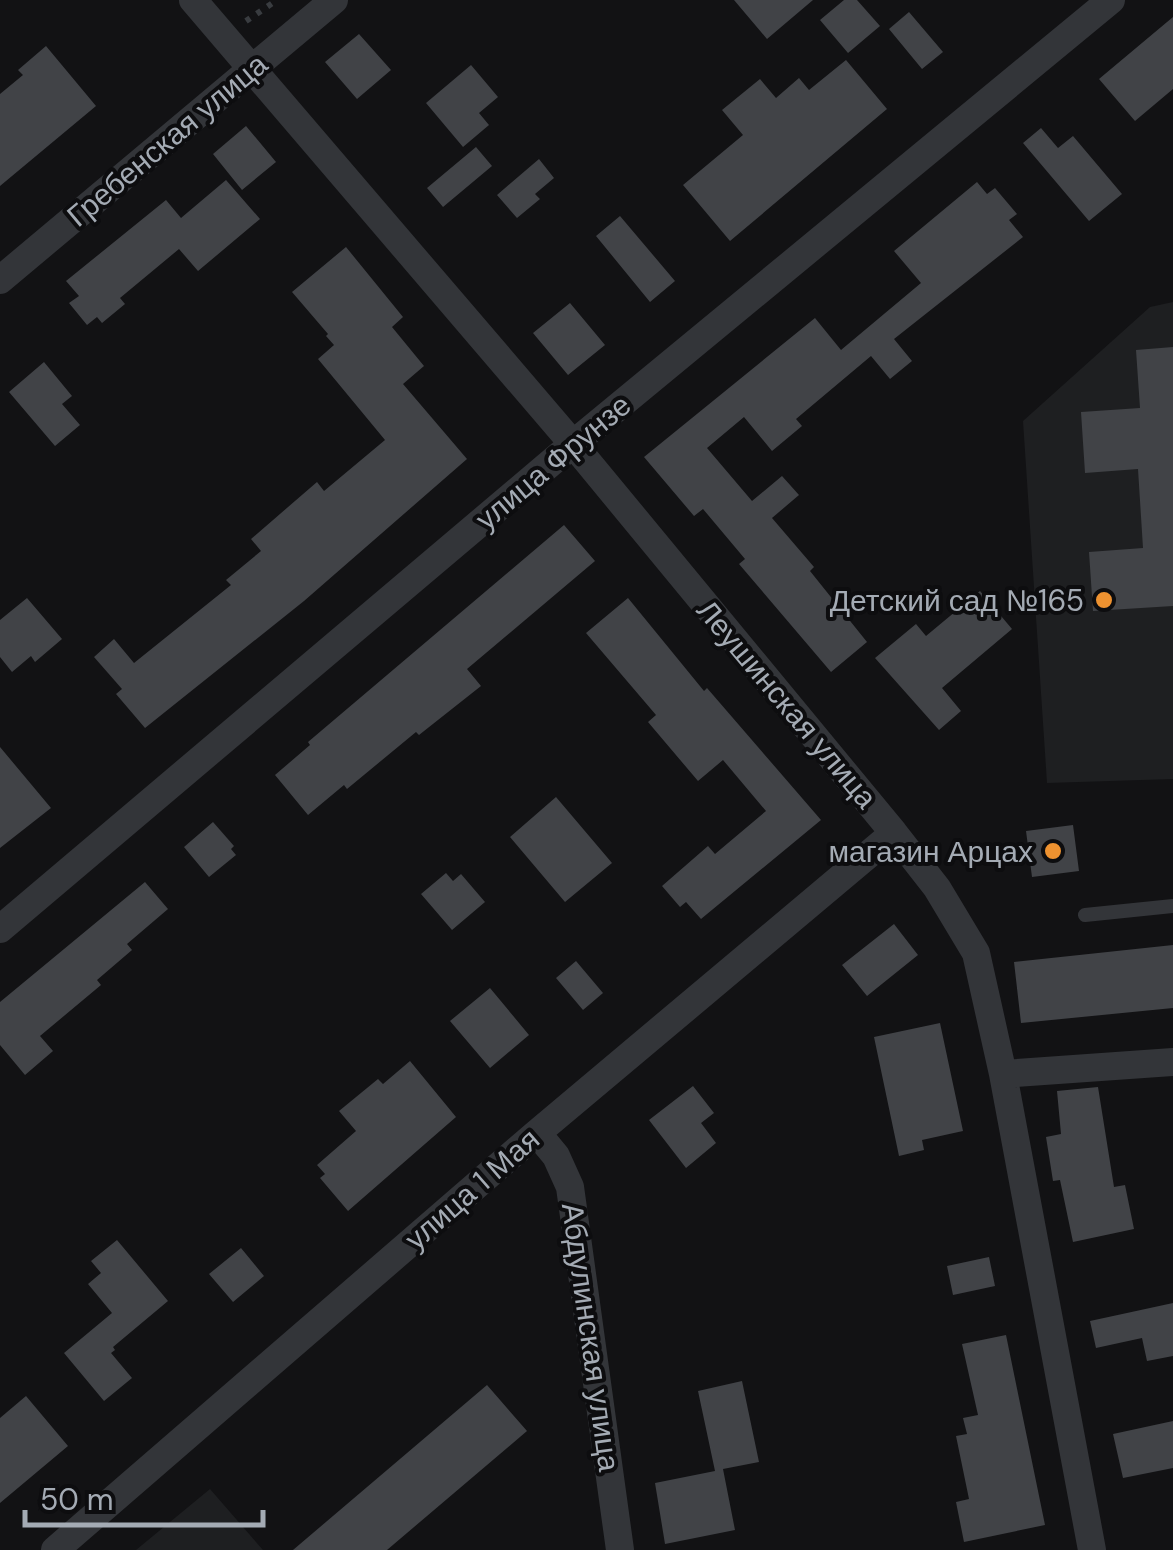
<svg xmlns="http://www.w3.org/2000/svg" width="1173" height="1550" viewBox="0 0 1173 1550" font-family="'DM Sans',sans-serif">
<rect width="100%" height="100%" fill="#121214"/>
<!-- built -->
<path fill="#1e1f21" d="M 1173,302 L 1173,779 L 1047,783 L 1023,421 L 1150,307 Z
M 210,1489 L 263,1550 L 136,1550 Z"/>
<!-- building -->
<path fill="#414347" d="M 734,0 L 813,0 L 767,39 Z
M 844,0 L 857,0 L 880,26 L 848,53 L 820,20 Z
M 909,12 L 943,52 L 922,69 L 889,29 Z
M 1173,17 L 1173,89 L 1135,121 L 1099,79 Z
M 359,34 L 391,70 L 357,99 L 325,62 Z
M 46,46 L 96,106 L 0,186 L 0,94 L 23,75 L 18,70 Z
M 846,60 L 887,109 L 730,241 L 683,185 L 743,135 L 722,110 L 760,79 L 776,98 L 799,78 L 809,90 Z
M 471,65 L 498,97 L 479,113 L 489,125 L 463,147 L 426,103 Z
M 246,126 L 276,162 L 242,190 L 213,154 Z
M 1041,128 L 1058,148 L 1073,136 L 1122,194 L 1089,221 L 1023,143 Z
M 476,147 L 492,166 L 443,207 L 427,188 Z
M 539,159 L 554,178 L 535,194 L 540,199 L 517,218 L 497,195 Z
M 226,180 L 260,219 L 198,271 L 179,249 L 120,298 L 125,304 L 102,323 L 97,317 L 87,325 L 69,303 L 79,296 L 66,281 L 166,200 L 181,218 Z
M 977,182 L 987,194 L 995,188 L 1017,214 L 1009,220 L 1023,237 L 894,339 L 912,361 L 890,379 L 871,356 L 796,419 L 802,426 L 772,451 L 744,417 L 707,448 L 752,501 L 782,476 L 799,495 L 772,518 L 814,567 L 810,571 L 867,642 L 831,672 L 739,564 L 745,559 L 703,509 L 694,516 L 644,457 L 815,318 L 841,350 L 921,283 L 894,251 Z
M 620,216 L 675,281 L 650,302 L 596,236 Z
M 346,247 L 403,317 L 392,327 L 424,366 L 403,384 L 467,459 L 304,601 L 145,728 L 116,694 L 122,689 L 94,657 L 114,639 L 134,663 L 231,585 L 226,580 L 261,551 L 251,539 L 317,482 L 324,491 L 385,440 L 318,359 L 334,345 L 326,336 L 328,334 L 292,292 Z
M 570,303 L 605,345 L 568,375 L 533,333 Z
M 1173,347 L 1173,606 L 1093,611 L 1089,552 L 1143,548 L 1138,469 L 1085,473 L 1081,412 L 1140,408 L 1136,350 Z
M 44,362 L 72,396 L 62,404 L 80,425 L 55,446 L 9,392 Z
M 564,525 L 595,561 L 467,669 L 481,686 L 419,735 L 416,732 L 347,789 L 344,785 L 308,815 L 275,775 L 310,745 L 308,742 Z
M 980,591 L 1012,629 L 942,688 L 961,711 L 939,730 L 875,658 L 916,624 L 926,636 Z
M 27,598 L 62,639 L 35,662 L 31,656 L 12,672 L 0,657 L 0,620 Z
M 628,598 L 704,691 L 707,688 L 821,820 L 701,919 L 686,902 L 680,907 L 662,886 L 708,846 L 715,854 L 766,811 L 723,760 L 698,781 L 648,722 L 656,715 L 586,633 Z
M 0,747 L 51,808 L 0,848 Z
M 556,797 L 612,863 L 565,902 L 510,837 Z
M 213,822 L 234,846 L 231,849 L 236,855 L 209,877 L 184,847 Z
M 1073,825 L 1079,871 L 1032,877 L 1026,831 Z
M 446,873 L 453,881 L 461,874 L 485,902 L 452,930 L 421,894 Z
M 145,882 L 168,909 L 127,944 L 132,950 L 97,980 L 101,985 L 40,1036 L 53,1051 L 25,1075 L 0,1045 L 0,1002 Z
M 894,924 L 918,955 L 867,996 L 842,965 Z
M 1173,945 L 1173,1008 L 1021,1023 L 1014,962 Z
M 576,961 L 603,993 L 583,1010 L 556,978 Z
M 490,988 L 529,1035 L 490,1068 L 450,1021 Z
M 940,1023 L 963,1131 L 922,1140 L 924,1150 L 899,1156 L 874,1037 Z
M 410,1061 L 456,1117 L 348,1211 L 320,1178 L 325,1174 L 317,1165 L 356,1131 L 339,1111 L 378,1079 L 383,1084 Z
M 693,1086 L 714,1113 L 701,1123 L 716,1143 L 686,1168 L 649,1120 Z
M 1098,1087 L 1114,1187 L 1125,1185 L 1134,1229 L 1073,1242 L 1060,1180 L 1053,1181 L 1046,1137 L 1061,1134 L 1057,1091 Z
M 117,1240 L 168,1301 L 113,1347 L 115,1350 L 111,1353 L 132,1378 L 104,1401 L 64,1353 L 112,1313 L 88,1284 L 101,1273 L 91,1261 Z
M 241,1248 L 264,1276 L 233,1302 L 209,1274 Z
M 989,1257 L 995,1286 L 953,1295 L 947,1266 Z
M 1173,1303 L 1173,1356 L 1147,1361 L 1142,1338 L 1096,1348 L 1090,1321 Z
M 1006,1335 L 1045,1525 L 964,1542 L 956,1502 L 969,1499 L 956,1436 L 967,1434 L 963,1418 L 978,1415 L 962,1344 Z
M 742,1381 L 759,1462 L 723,1469 L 735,1530 L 665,1544 L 655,1483 L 715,1471 L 698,1391 Z
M 487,1385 L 527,1431 L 387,1550 L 293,1550 Z
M 26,1396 L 68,1446 L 0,1503 L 0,1418 Z
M 1173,1421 L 1173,1468 L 1123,1478 L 1113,1434 Z"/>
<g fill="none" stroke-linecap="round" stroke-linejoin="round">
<!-- path -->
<path stroke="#393c40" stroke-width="6" stroke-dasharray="5 8" stroke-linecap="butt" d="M 246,21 L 277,0"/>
<!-- lane -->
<path stroke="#333539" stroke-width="14" d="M 1085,915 L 1173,906"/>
<!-- street -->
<path stroke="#333539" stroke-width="28" d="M 193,0 L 573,444 L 894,833 L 937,888 L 976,953 L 1003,1074 L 1092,1550
M 0,280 L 334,0
M 0,929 L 573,444 L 1111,0
M 1003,1074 L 1173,1062
M 537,1133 L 556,1156 L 570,1187 L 620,1550
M 55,1550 L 537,1133 L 894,833"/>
</g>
<!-- markers -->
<g fill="#ee9230" stroke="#0d0d0f" stroke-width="4">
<circle cx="1104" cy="600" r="10"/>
<circle cx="1053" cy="851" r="10"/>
</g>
<g text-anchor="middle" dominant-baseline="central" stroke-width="8" stroke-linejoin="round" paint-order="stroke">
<!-- street labels -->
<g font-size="30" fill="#a4abb4" stroke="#0d0d0f">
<text transform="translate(167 140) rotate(-40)">Гребенская улица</text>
<text transform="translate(553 462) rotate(-40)">улица Фрунзе</text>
<text transform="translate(787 704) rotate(50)">Леушинская улица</text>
<text transform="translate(472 1189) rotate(-41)">улица 1 Мая</text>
<text transform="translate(591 1337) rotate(82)">Абдулинская улица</text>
</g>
<!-- poi labels -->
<g font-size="30" fill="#a4abb4" stroke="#0d0d0f" text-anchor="end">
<text x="1084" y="600">Детский сад №165</text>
<text x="1033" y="851">магазин Арцах</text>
</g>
</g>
<!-- scale -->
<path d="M25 1510v15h238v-15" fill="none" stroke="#a4abb4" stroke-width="5"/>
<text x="40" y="1510" font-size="30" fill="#a4abb4" stroke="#0d0d0f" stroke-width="8" paint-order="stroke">50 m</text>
</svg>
